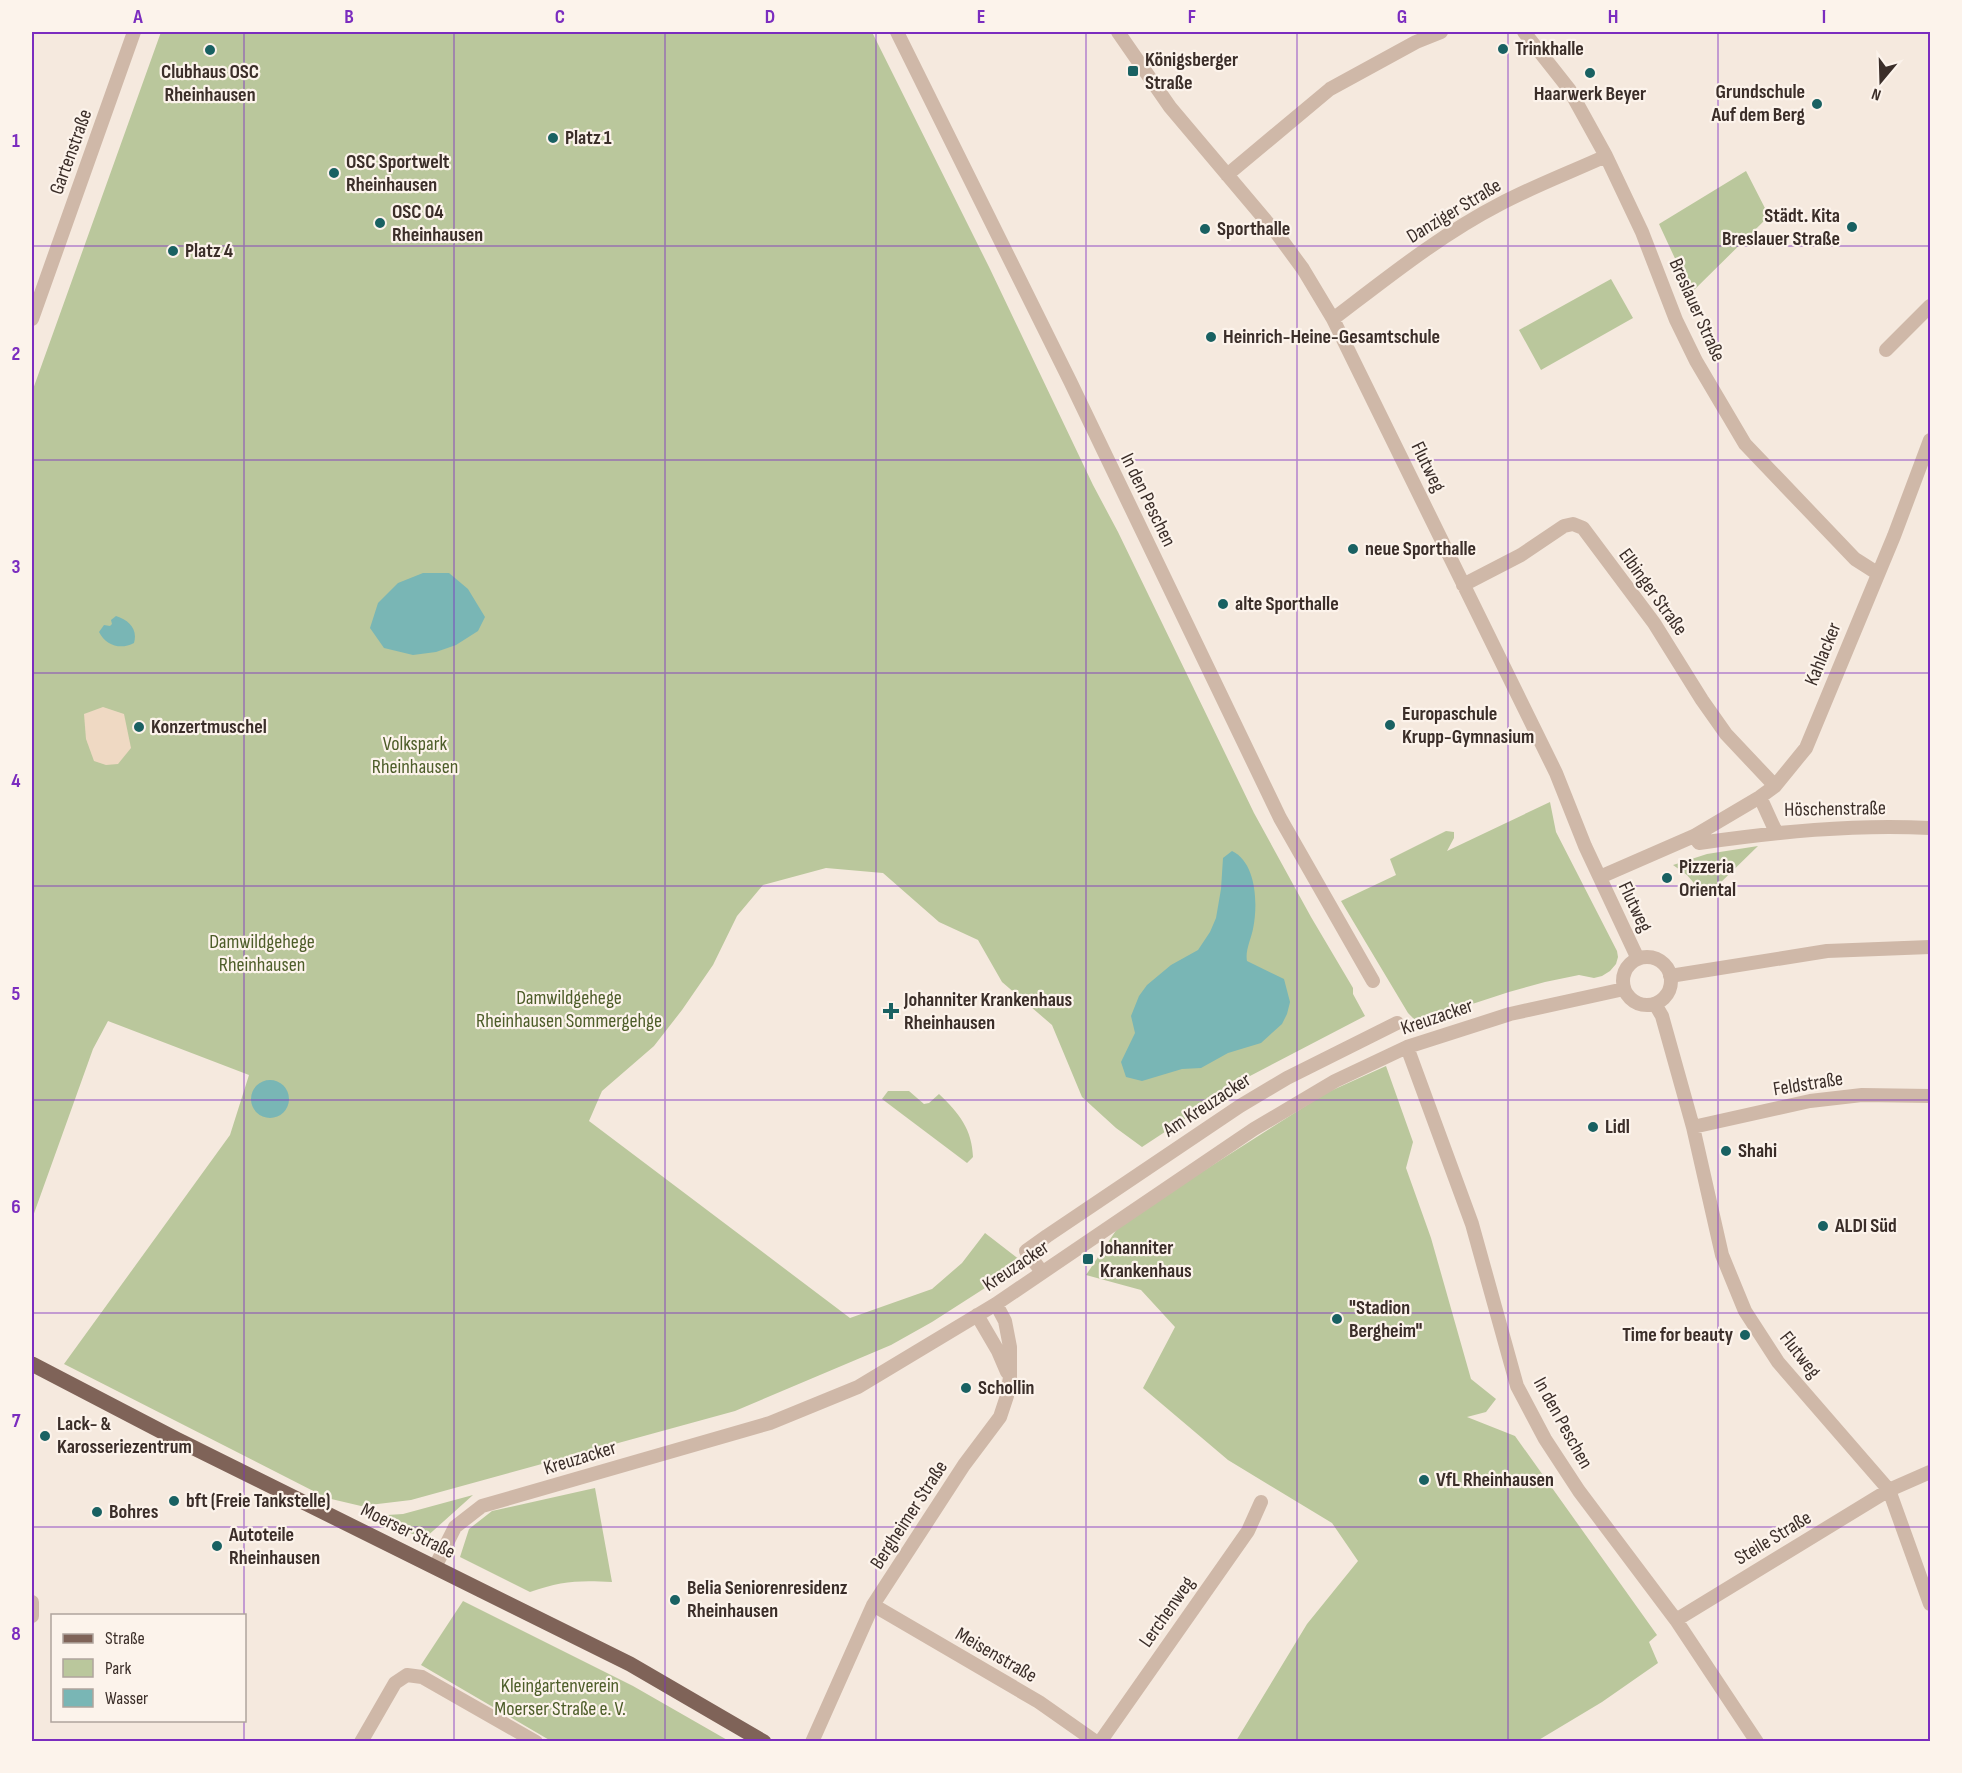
<svg xmlns="http://www.w3.org/2000/svg" width="1962" height="1773" viewBox="0 0 1962 1773" font-family="'Sofia Sans Condensed',sans-serif">
<rect width="100%" height="100%" fill="#f5e9de"/>
<!-- green -->
<path fill="#bac79c" d="M 161,32 L 872,32 L 990,269 L 1093,485 L 1118,532 L 1254,813 L 1311,917 L 1353,988 L 1353,994 L 1365,1016 L 1250,1076 L 1142,1147 L 1116,1128 L 1082,1097 L 1052,1025 L 1002,982 L 978,940 L 939,922 L 883,873 L 826,868 L 763,885 L 737,916 L 713,965 L 682,1010 L 654,1046 L 602,1091 L 589,1121 L 850,1318 L 932,1289 L 962,1263 L 985,1233 L 1024,1263 L 932,1322 L 891,1345 L 735,1411 L 411,1500 L 361,1506 L 327,1498 L 64,1364 L 230,1135 L 249,1075 L 108,1021 L 93,1049 L 32,1219 L 32,392 Z
M 1746,171 L 1769,216 L 1691,293 L 1659,224 Z
M 1611,279 L 1633,318 L 1541,370 L 1519,330 Z
M 1550,802 L 1556,832 L 1617,951 L 1618,957 L 1616,964 L 1610,971 L 1602,976 L 1594,978 L 1579,975 L 1545,982 L 1509,992 L 1417,1022 L 1408,1013 L 1341,901 L 1396,875 L 1390,859 L 1446,831 L 1454,832 L 1454,838 L 1447,851 Z
M 1758,846 L 1715,888 L 1699,889 L 1687,875 L 1673,865 L 1707,854 Z
M 1386,1066 L 1413,1142 L 1406,1168 L 1431,1238 L 1471,1379 L 1496,1399 L 1486,1412 L 1467,1417 L 1515,1436 L 1657,1635 L 1649,1642 L 1658,1663 L 1602,1702 L 1537,1741 L 1236,1741 L 1307,1624 L 1358,1561 L 1332,1523 L 1228,1460 L 1143,1388 L 1175,1327 L 1141,1290 L 1086,1275 L 1117,1229 L 1197,1175 L 1326,1093 Z
M 888,1091 L 909,1091 L 924,1104 L 929,1103 L 939,1094 C 959,1113 972,1129 973,1157 L 967,1163 L 882,1099 Z
M 595,1488 L 612,1582 C 579,1580 561,1581 530,1592 L 460,1557 L 469,1529 L 492,1511 Z
M 473,1495 L 424,1539 L 371,1516 L 403,1514 Z
M 463,1601 L 633,1686 L 729,1741 L 551,1741 L 421,1665 Z"/>
<!-- plaza -->
<path fill="#efd9c3" d="M 103,707 L 124,714 L 131,748 L 118,764 L 106,765 L 94,761 L 86,739 L 84,714 Z"/>
<!-- water -->
<path fill="#79b6b5" d="M 423,573 L 449,573 L 468,589 L 485,617 L 478,631 L 456,645 L 436,652 L 413,655 L 384,648 L 370,628 L 378,603 L 398,583 Z
M 116,616 C 129,620 138,629 134,643 C 121,650 106,646 99,632 L 104,625 L 110,626 L 112,624 L 111,620 Z
M 1232,851 C 1257,863 1258,905 1253,929 C 1251,939 1245,951 1247,961 L 1284,979 L 1290,1002 L 1287,1014 L 1282,1024 L 1261,1043 L 1228,1053 L 1201,1068 L 1182,1069 L 1142,1081 L 1126,1077 L 1121,1062 L 1135,1033 L 1131,1016 L 1139,996 L 1147,985 L 1171,965 L 1198,950 L 1210,932 L 1216,918 L 1221,889 L 1223,858 Z
M251 1099a19 19 0 1 1 38 0a19 19 0 1 1-38 0Z"/>
<g fill="none" stroke-linecap="round" stroke-linejoin="round">
<!-- minor -->
<path stroke="#cfb8a8" stroke-width="14" d="M 897,32 L 1070,381 L 1280,818 L 1373,981
M 1118,32 L 1170,107 L 1278,235 L 1303,269 L 1333,319 L 1556,773 L 1585,846 L 1638,959
M 1524,32 L 1569,89 L 1606,156 L 1642,232 L 1676,320 L 1696,361 L 1745,444 L 1855,559 L 1877,573
M 1227,175 L 1330,89 L 1416,42 L 1441,32
M 32,319 L 134,32
M 1333,319 C 1387,278 1440,235 1500,204 C 1534,186 1571,172 1606,156
M 1886,350 L 1930,306
M 1463,585 L 1521,555 L 1564,526 L 1573,524 L 1583,528 L 1654,623 L 1702,700 L 1726,734 L 1775,786
M 1760,797 L 1776,832
M 1694,836 L 1699,843 C 1776,832 1853,824 1930,828
M 1600,877 L 1694,836 L 1760,797 L 1775,786 L 1806,748 L 1894,536 L 1930,440
M1623 981a24 24 0 1 1 48 0a24 24 0 1 1-48 0Z
M 1670,976 L 1827,951 L 1930,947
M 1655,1004 L 1662,1016 L 1693,1127 L 1722,1255 L 1745,1311 L 1778,1362 L 1889,1490 L 1930,1604
M 1407,1047 L 1472,1224 L 1517,1386 L 1545,1439 L 1579,1491 L 1676,1620 L 1757,1742
M 1693,1127 L 1810,1101 L 1862,1095 L 1930,1096
M 1042,1272 L 1026,1251 L 1047,1236 L 1240,1106 L 1287,1078 L 1397,1023
M 977,1315 L 998,1351 L 1007,1372
M 435,1567 L 455,1527 L 482,1506 L 770,1423 L 858,1387 L 996,1304 L 1254,1129 L 1335,1081 L 1407,1047 L 1510,1014 L 1624,989
M 32,1602 L 32,1616
M 873,1605 L 1039,1702 L 1096,1742
M 1676,1620 L 1889,1490 L 1930,1472
M 361,1742 L 395,1683 L 407,1675 L 422,1677 L 536,1742
M 812,1742 L 873,1605 L 964,1465 L 1000,1417 L 1007,1396 L 1010,1377 L 1010,1347 L 1005,1321 L 996,1304
M 1100,1742 L 1248,1531 L 1261,1502"/>
<!-- major -->
<path stroke="#7f6358" stroke-width="15" d="M 32,1364 L 176,1439 L 630,1664 L 764,1742"/>
</g>
<!-- grid -->
<path fill="none" stroke="#7b2cbf" stroke-width="1.5" stroke-opacity="0.55" d="M 244,32 L 244,1616M 454,32 L 454,1742M 665,32 L 665,1742M 876,32 L 876,1742M 1086,32 L 1086,1742M 1297,32 L 1297,1742M 1508,32 L 1508,1742M 1718,32 L 1718,1742M 32,246 L 1930,246M 32,460 L 1930,460M 32,673 L 1930,673M 32,886 L 1930,886M 32,1100 L 1930,1100M 32,1313 L 1930,1313M 32,1527 L 1930,1527M 244,1720 L 244,1742"/>
<!-- markers -->
<g fill="#196162" stroke="#fcf3eb" stroke-width="2">
<circle cx="1503" cy="49" r="6"/>
<circle cx="210" cy="50" r="6"/>
<rect x="1127" y="65" width="12" height="12" rx="3"/>
<circle cx="1590" cy="73" r="6"/>
<circle cx="1817" cy="104" r="6"/>
<circle cx="553" cy="138" r="6"/>
<circle cx="334" cy="173" r="6"/>
<circle cx="380" cy="223" r="6"/>
<circle cx="1852" cy="227" r="6"/>
<circle cx="1205" cy="229" r="6"/>
<circle cx="173" cy="251" r="6"/>
<circle cx="1211" cy="337" r="6"/>
<circle cx="1353" cy="549" r="6"/>
<circle cx="1223" cy="604" r="6"/>
<circle cx="1390" cy="725" r="6"/>
<circle cx="139" cy="727" r="6"/>
<circle cx="1667" cy="878" r="6"/>
<path d="M888 1002h6v6h6v6h-6v6h-6v-6h-6v-6h6z"/>
<circle cx="1593" cy="1127" r="6"/>
<circle cx="1726" cy="1151" r="6"/>
<circle cx="1823" cy="1226" r="6"/>
<rect x="1082" y="1253" width="12" height="12" rx="3"/>
<circle cx="1337" cy="1319" r="6"/>
<circle cx="1745" cy="1335" r="6"/>
<circle cx="966" cy="1388" r="6"/>
<circle cx="45" cy="1436" r="6"/>
<circle cx="1424" cy="1480" r="6"/>
<circle cx="174" cy="1501" r="6"/>
<circle cx="97" cy="1512" r="6"/>
<circle cx="217" cy="1546" r="6"/>
<circle cx="675" cy="1600" r="6"/>
</g>
<g text-anchor="middle" dominant-baseline="central" stroke-width="4.5" stroke-linejoin="round" paint-order="stroke">
<!-- poi labels -->
<g font-size="20" font-weight="bold" fill="#3b2e29" stroke="#fcf3eb" text-anchor="start">
<text x="1515" y="49">Trinkhalle</text>
<text x="1145" y="60">Königsberger<tspan x="1145" dy="23">Straße</tspan></text>
<text x="210" y="72" text-anchor="middle">Clubhaus OSC<tspan x="210" dy="23">Rheinhausen</tspan></text>
<text x="1805" y="92" text-anchor="end">Grundschule<tspan x="1805" dy="23">Auf dem Berg</tspan></text>
<text x="1590" y="94" text-anchor="middle">Haarwerk Beyer</text>
<text x="565" y="138">Platz 1</text>
<text x="346" y="162">OSC Sportwelt<tspan x="346" dy="23">Rheinhausen</tspan></text>
<text x="392" y="212">OSC 04<tspan x="392" dy="23">Rheinhausen</tspan></text>
<text x="1840" y="216" text-anchor="end">Städt. Kita<tspan x="1840" dy="23">Breslauer Straße</tspan></text>
<text x="1217" y="229">Sporthalle</text>
<text x="185" y="251">Platz 4</text>
<text x="1223" y="337">Heinrich-Heine-Gesamtschule</text>
<text x="1365" y="549">neue Sporthalle</text>
<text x="1235" y="604">alte Sporthalle</text>
<text x="1402" y="714">Europaschule<tspan x="1402" dy="23">Krupp-Gymnasium</tspan></text>
<text x="151" y="727">Konzertmuschel</text>
<text x="1679" y="867">Pizzeria<tspan x="1679" dy="23">Oriental</tspan></text>
<text x="904" y="1000">Johanniter Krankenhaus<tspan x="904" dy="23">Rheinhausen</tspan></text>
<text x="1605" y="1127">Lidl</text>
<text x="1738" y="1151">Shahi</text>
<text x="1835" y="1226">ALDI Süd</text>
<text x="1100" y="1248">Johanniter<tspan x="1100" dy="23">Krankenhaus</tspan></text>
<text x="1349" y="1308">"Stadion<tspan x="1349" dy="23">Bergheim"</tspan></text>
<text x="1733" y="1335" text-anchor="end">Time for beauty</text>
<text x="978" y="1388">Schollin</text>
<text x="57" y="1424">Lack- &amp;<tspan x="57" dy="23">Karosseriezentrum</tspan></text>
<text x="1436" y="1480">VfL Rheinhausen</text>
<text x="186" y="1501">bft (Freie Tankstelle)</text>
<text x="109" y="1512">Bohres</text>
<text x="229" y="1535">Autoteile<tspan x="229" dy="23">Rheinhausen</tspan></text>
<text x="687" y="1588">Belia Seniorenresidenz<tspan x="687" dy="23">Rheinhausen</tspan></text>
</g>
<!-- street labels -->
<g font-size="20" fill="#3b2e29" stroke="#fcf3eb">
<text transform="translate(71 152) rotate(-70)">Gartenstraße</text>
<text transform="translate(1454 211) rotate(-31)">Danziger Straße</text>
<text transform="translate(1697 310) rotate(66)">Breslauer Straße</text>
<text transform="translate(1428 467) rotate(64)">Flutweg</text>
<text transform="translate(1148 500) rotate(64)">In den Peschen</text>
<text transform="translate(1653 592) rotate(54)">Elbinger Straße</text>
<text transform="translate(1823 654) rotate(-68)">Kahlacker</text>
<text transform="translate(1835 809) rotate(-1)">Höschenstraße</text>
<text transform="translate(1635 907) rotate(65)">Flutweg</text>
<text transform="translate(1437 1017) rotate(-19)">Kreuzacker</text>
<text transform="translate(1808 1084) rotate(-9)">Feldstraße</text>
<text transform="translate(1207 1105) rotate(-33)">Am Kreuzacker</text>
<text transform="translate(1016 1266) rotate(-34)">Kreuzacker</text>
<text transform="translate(1800 1355) rotate(52)">Flutweg</text>
<text transform="translate(1563 1423) rotate(61)">In den Peschen</text>
<text transform="translate(580 1458) rotate(-17)">Kreuzacker</text>
<text transform="translate(909 1515) rotate(-57)">Bergheimer Straße</text>
<text transform="translate(408 1531) rotate(26)">Moerser Straße</text>
<text transform="translate(1773 1538) rotate(-31)">Steile Straße</text>
<text transform="translate(1167 1612) rotate(-55)">Lerchenweg</text>
<text transform="translate(996 1655) rotate(30)">Meisenstraße</text>
</g>
<!-- park labels -->
<g font-size="20" fill="#4d5d29" stroke="#fcf3eb">
<text x="415" y="744">Volkspark<tspan x="415" dy="23">Rheinhausen</tspan></text>
<text x="262" y="942">Damwildgehege<tspan x="262" dy="23">Rheinhausen</tspan></text>
<text x="569" y="998">Damwildgehege<tspan x="569" dy="23">Rheinhausen Sommergehge</tspan></text>
<text x="560" y="1686">Kleingartenverein<tspan x="560" dy="23">Moerser Straße e. V.</tspan></text>
</g>
</g>
<!-- border -->
<rect width="1962" height="1773" fill="none" stroke="#fcf3eb" stroke-width="66"/>
<!-- legend -->
<rect x="51" y="1614" width="195" height="108" fill="#fcf3eb" stroke="#afa49d" stroke-width="1.5"/>
<rect x="63" y="1634" width="30" height="9" fill="#7f6358" stroke="#afa49d" stroke-width="1.5"/>
<text x="105" y="1644" font-size="18" fill="#3b2e29">Straße</text>
<rect x="63" y="1659" width="30" height="18" fill="#bac79c" stroke="#afa49d" stroke-width="1.5"/>
<text x="105" y="1674" font-size="18" fill="#3b2e29">Park</text>
<rect x="63" y="1689" width="30" height="18" fill="#79b6b5" stroke="#afa49d" stroke-width="1.5"/>
<text x="105" y="1704" font-size="18" fill="#3b2e29">Wasser</text>
<!-- north arrow -->
<g transform="translate(1881 81) rotate(199)" stroke="#fcf3eb" stroke-width="4.5" paint-order="stroke">
<path d="M0-4.5L10 22L0 15L-10 22Z" fill="#3b2e29"/>
<text y="-9" font-size="16" font-weight="bold" text-anchor="middle" fill="#3b2e29">N</text>
</g>
<rect x="33" y="33" width="1896" height="1707" fill="none" stroke="#7b2cbf" stroke-width="2"/>
<g font-size="20" text-anchor="middle" font-weight="bold" fill="#7b2cbf">
<text x="138" y="23">A</text>
<text x="349" y="23">B</text>
<text x="560" y="23">C</text>
<text x="770" y="23">D</text>
<text x="981" y="23">E</text>
<text x="1192" y="23">F</text>
<text x="1402" y="23">G</text>
<text x="1613" y="23">H</text>
<text x="1824" y="23">I</text>
<text x="16" y="147">1</text>
<text x="16" y="360">2</text>
<text x="16" y="573">3</text>
<text x="16" y="787">4</text>
<text x="16" y="1000">5</text>
<text x="16" y="1213">6</text>
<text x="16" y="1427">7</text>
<text x="16" y="1640">8</text>
</g>
</svg>
